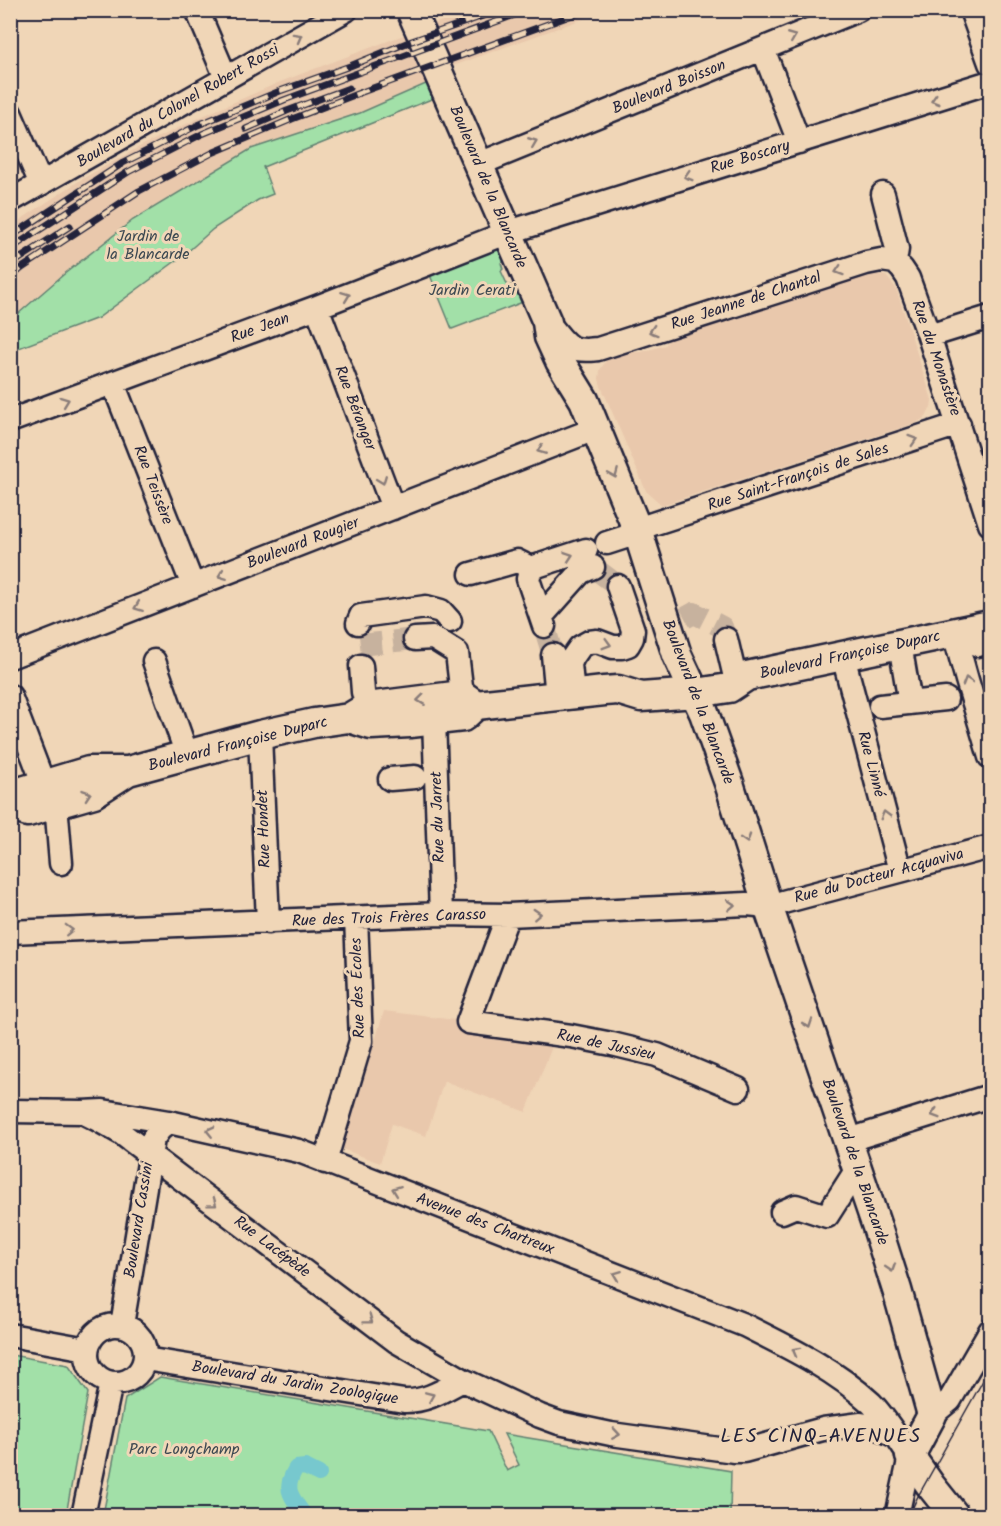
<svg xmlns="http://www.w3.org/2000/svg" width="1001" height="1526" viewBox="0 0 1001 1526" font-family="Kalam,sans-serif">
<rect width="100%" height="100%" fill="#f0d6b7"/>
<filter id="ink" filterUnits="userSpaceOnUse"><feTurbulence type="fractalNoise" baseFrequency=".0167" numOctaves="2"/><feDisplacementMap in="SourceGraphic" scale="12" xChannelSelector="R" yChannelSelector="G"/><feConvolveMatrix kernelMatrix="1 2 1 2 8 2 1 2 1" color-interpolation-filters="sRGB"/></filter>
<g filter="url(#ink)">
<!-- built -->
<path fill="#e9c8ac" d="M 474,11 L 605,11 L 450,67 L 433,24 Z
M 409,33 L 428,83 L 360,113 L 63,275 L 11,320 L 10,227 L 20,220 L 82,179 L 143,145 L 205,115 L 280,82 Z
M 870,274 L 878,274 L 886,276 L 896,288 L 932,400 L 931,407 L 926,417 L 916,423 L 662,505 L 646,491 L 601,386 L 599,379 L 600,370 L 606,361 L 613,356 L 626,352 L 641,352 L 666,345 L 668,339 Z
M 384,1011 L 455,1020 L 454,1024 L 556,1037 L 526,1112 L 444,1081 L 426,1136 L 392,1124 L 380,1163 L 342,1149 Z"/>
<!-- green -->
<path fill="#a2e0a8" stroke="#628172" stroke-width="1.5" d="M 428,83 L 434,98 L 263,167 L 273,194 L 258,200 L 213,229 L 184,255 L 98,318 L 11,351 L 11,320 L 63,275 L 133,220 L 251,149 L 360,113 Z
M 500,248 L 505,261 L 501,263 L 503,269 L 501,271 L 508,286 L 510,285 L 513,293 L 518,291 L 523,302 L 452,329 L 430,275 Z
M 11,1355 L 68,1365 L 88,1393 L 66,1515 L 11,1515 Z
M 160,1377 L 488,1431 L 507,1471 L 519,1465 L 504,1434 L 731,1471 L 730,1515 L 103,1515 L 125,1399 Z"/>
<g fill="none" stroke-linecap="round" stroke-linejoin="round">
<!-- canal -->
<path stroke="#77c8ce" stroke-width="16" d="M 305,1516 C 292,1497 282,1490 296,1468 L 305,1467 L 319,1474"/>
<!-- minor-tunnel -->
<path stroke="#c7b29e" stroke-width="22" stroke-dasharray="22 11" stroke-linecap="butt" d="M 593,567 L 618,586
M 685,618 L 694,613 L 722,627 L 726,639
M 544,626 L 553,655
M 360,645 L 415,639"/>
<!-- minor casing -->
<g stroke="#22223b" stroke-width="27">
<path id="minor" d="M 197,10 L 226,78
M 971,10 L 990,63
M 763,49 L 799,142
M 10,113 L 41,184
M 479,164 L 858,10
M 883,194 L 897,249 L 895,262
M 10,201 L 346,10
M 895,262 L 902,269 L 908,278 L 929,336 L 990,524
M 317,307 L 393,508
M 548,323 C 567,344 566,353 598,349 L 866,263 L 881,260 L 895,262
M 929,336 L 990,317
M 113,383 L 193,586
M 10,421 L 317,307 L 509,232 L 990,82
M 637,529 L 959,424
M 607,543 L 638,533
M 471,574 L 517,561 L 531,568
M 541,617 L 581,572 L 593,567
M 358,623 L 361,616 L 426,607 L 441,611 L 450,621
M 544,626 L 528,579 L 531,568 L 586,550
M 954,633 L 967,680 L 990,757
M 954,633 L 978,645 L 990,643
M 415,639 L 433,638 L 457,653 L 462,695
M 726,639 L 734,673
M 900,644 L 910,703
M 553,655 L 557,697
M 843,656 L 900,871
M 10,657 L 595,429
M 154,661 L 187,755
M 361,666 L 363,692 L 367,707
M 573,695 L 570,664 L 573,657 L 580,647 L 589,642 L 597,641 L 613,647 L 622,647 L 628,645 L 632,638 L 633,630 L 618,586
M 10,696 L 44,785
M 880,706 L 946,699
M 434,720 L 441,914
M 260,735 L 268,922
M 390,779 L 415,777
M 56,804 L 61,863
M 508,915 L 468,1022 L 571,1036 L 612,1044 L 657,1055 L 738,1089
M 10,932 L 441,914 L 508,915 L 747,904 L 768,906 L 990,847
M 10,1111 L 82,1112 L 103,1111 L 169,1122 L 299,1151 L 744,1325 C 788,1347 834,1369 871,1403 C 885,1417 898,1439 910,1456 L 897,1516
M 86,1114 L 98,1120 L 121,1133 L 396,1341 L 463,1380 L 540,1416 L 559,1423 L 611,1434 L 734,1451 L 744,1451 L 823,1429 L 861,1424 L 877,1427 L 895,1436
M 849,1140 L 990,1096
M 325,1162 L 361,1041 L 356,918
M 782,1212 L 796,1206 L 827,1216 L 857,1169
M87 1354a29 29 0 1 1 58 0a29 29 0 1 1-58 0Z
M 122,1325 L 153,1139 L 160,1129 L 169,1122
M 10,1335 L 87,1349
M 145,1359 L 404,1401 C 426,1402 444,1390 463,1380
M 932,1415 L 950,1400 L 990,1331
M 83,1516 L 111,1383"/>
</g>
<!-- major casing -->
<g stroke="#22223b" stroke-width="33">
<path id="major" d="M 411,10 L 547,322 L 549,337 L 560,361 L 584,400 L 637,529 L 677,655 L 704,713 L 729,783 L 768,906 L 877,1227 L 897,1290 L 932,1415 L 910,1456 L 931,1486 L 955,1516
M 349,718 L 371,725 L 410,723 L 463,717 L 476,705 L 604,691 L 618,690 L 641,697 L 696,693 L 729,688 L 747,676 L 990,625
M 10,800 L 19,792 L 89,771 L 128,771 L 260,735 L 314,723 L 349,718 L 367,707 L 462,695 L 476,705
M 10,807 L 28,812 L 94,793 L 128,771"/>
</g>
<!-- minor -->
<use href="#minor" stroke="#f0d6b7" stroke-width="22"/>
<!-- major -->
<use href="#major" stroke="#f0d6b7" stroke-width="28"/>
<!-- tram -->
<path stroke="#22223b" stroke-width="1.5" d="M 909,1516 L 917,1498 L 990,1368"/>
<!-- rail casing -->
<g stroke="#22223b" stroke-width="7">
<path id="rail" d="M 246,129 L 287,111 L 349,88
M 10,237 L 123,163 L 198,125 L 280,91 L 350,66 L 409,42 L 500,10
M 10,249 L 128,172 L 202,134 L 284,100 L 528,10
M 10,265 L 70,226
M 10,278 L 22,268 L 139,191 L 212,153 L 292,119 L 362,92 L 586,10"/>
</g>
<!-- rail -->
<use href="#rail" stroke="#f0d6b7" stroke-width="4.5" stroke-dasharray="14" stroke-linecap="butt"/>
</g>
<!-- one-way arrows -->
<defs><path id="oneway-chevron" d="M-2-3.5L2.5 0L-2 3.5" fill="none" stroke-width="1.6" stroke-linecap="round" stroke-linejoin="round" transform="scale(1.5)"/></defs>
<g stroke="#897c79">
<use href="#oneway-chevron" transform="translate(298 37) rotate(-29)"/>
<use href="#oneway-chevron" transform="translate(792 37) rotate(-22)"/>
<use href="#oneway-chevron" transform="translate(935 100) rotate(163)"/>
<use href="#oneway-chevron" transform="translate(533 142) rotate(-22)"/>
<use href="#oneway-chevron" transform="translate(688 176) rotate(163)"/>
<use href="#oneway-chevron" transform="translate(839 271) rotate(162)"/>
<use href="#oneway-chevron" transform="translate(346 296) rotate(-21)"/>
<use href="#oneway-chevron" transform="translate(653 331) rotate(162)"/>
<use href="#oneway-chevron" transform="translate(65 401) rotate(-21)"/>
<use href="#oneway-chevron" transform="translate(913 440) rotate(-18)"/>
<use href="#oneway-chevron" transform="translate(541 450) rotate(158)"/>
<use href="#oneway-chevron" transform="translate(614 474) rotate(67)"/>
<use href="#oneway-chevron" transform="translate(382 480) rotate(69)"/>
<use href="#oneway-chevron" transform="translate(569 556) rotate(-19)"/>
<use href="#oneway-chevron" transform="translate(222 575) rotate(159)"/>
<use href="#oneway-chevron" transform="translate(138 607) rotate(159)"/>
<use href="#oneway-chevron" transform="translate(607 644) rotate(16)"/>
<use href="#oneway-chevron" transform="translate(967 681) rotate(-107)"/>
<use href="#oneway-chevron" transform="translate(421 700) rotate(173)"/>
<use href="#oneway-chevron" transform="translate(87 794) rotate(-19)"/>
<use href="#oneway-chevron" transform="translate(885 815) rotate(-105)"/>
<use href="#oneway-chevron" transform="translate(746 839) rotate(72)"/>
<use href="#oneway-chevron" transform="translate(731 905) rotate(-3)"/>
<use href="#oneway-chevron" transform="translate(537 914) rotate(-3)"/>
<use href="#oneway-chevron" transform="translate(69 930) rotate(-2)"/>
<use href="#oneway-chevron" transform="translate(808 1024) rotate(71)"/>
<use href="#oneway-chevron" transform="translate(935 1114) rotate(163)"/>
<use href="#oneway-chevron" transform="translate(210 1131) rotate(-167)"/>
<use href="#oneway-chevron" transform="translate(396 1190) rotate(-159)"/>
<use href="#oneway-chevron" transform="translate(213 1203) rotate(37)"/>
<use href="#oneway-chevron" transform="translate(891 1268) rotate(72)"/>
<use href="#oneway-chevron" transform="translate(617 1275) rotate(-159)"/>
<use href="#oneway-chevron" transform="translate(369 1320) rotate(37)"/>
<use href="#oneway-chevron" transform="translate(796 1351) rotate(-151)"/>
<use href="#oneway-chevron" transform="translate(430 1396) rotate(-23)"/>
<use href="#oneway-chevron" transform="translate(616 1434) rotate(9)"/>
</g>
</g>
<g text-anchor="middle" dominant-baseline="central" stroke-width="6" stroke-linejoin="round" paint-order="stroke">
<!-- street labels -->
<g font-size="16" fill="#22223b" stroke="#f0d6b7">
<text transform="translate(669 87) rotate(-22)">Boulevard Boisson</text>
<text transform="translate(178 106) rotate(-30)">Boulevard du Colonel Robert Rossi</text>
<text transform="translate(750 157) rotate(-17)">Rue Boscary</text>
<text transform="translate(488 187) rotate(67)">Boulevard de la Blancarde</text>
<text transform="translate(746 301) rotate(-18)">Rue Jeanne de Chantal</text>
<text transform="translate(260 328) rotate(-20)">Rue Jean</text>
<text transform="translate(936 358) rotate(71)">Rue du Monastère</text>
<text transform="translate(355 408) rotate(69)">Rue Béranger</text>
<text transform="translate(798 477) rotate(-18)">Rue Saint-François de Sales</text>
<text transform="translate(153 485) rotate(69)">Rue Teissère</text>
<text transform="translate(303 543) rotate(-21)">Boulevard Rougier</text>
<text transform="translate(850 655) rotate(-12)">Boulevard Françoise Duparc</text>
<text transform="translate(698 702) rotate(69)">Boulevard de la Blancarde</text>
<text transform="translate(238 744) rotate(-14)">Boulevard Françoise Duparc</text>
<text transform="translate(871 764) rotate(75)">Rue Linné</text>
<text transform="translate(438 817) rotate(-92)">Rue du Jarret</text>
<text transform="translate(264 829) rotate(-92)">Rue Hondet</text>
<text transform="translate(879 876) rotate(-15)">Rue du Docteur Acquaviva</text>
<text transform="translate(389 918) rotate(-2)">Rue des Trois Frères Carasso</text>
<text transform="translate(358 988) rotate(-92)">Rue des Écoles</text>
<text transform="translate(606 1045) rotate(12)">Rue de Jussieu</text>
<text transform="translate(855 1162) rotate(71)">Boulevard de la Blancarde</text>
<text transform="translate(139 1220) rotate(-81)">Boulevard Cassini</text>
<text transform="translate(485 1224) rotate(21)">Avenue des Chartreux</text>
<text transform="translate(272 1247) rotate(37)">Rue Lacépède</text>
<text transform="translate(295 1383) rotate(9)">Boulevard du Jardin Zoologique</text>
</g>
<!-- park labels -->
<g font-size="16" fill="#3c4851" stroke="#f0d6b7">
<text x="148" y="236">Jardin de<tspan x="148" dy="18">la Blancarde</tspan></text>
<text x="472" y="290">Jardin Cerati</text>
<text x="184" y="1449">Parc Longchamp</text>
</g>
<!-- quarter labels -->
<g font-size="20" letter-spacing="1.5" fill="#22223b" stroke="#f0d6b7">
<text x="821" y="1437">LES CINQ-AVENUES</text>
</g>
</g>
<!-- margin -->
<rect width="1001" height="1526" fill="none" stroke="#f0d6b7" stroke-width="36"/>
<rect x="18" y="18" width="965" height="1490" fill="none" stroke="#22223b" stroke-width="2" filter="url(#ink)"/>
</svg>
